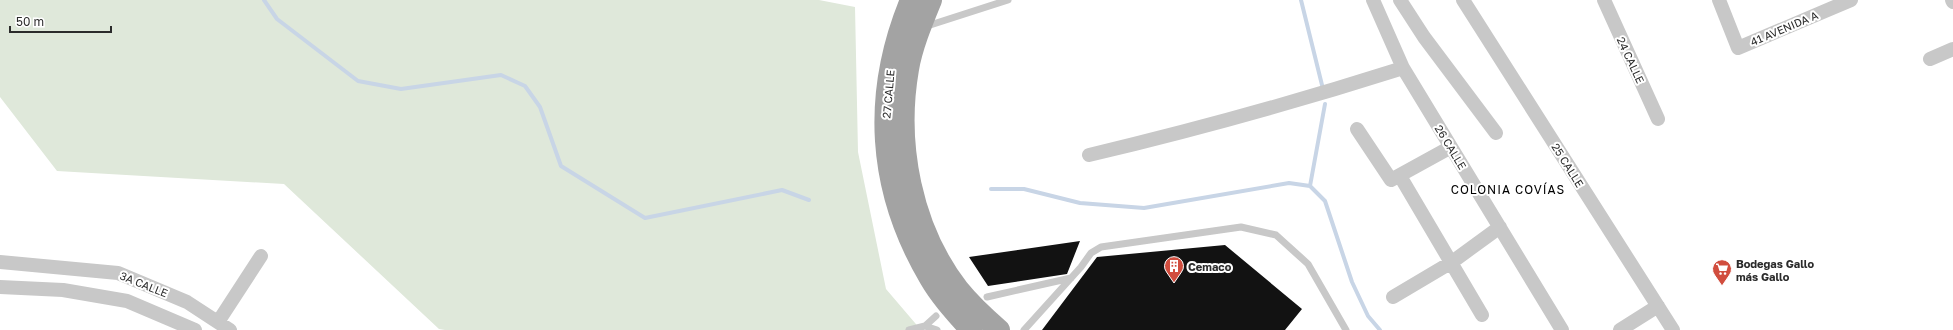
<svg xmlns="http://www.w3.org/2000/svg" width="1953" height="330" viewBox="0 0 1953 330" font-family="'Golos Text',sans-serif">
<rect width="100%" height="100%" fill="#fff"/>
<!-- green -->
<path fill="#dfe8da" d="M 0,0 L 819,0 L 855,7 L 858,152 L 886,289 L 921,330 L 445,330 L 439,329 L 284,184 L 57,171 L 0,97 Z"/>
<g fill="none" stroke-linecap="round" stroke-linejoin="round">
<!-- stream -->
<path stroke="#c8d5e6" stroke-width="4" d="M 264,0 L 277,19 L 358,81 L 401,89 L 501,75 L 525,86 L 540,107 L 561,166 L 645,218 L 782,190 L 809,200
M 1301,0 L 1322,85
M 1310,186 L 1325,104
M 991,189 L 1024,189 L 1080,203 L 1144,208 L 1289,183 L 1310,186 L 1325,201 L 1352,282 L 1368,316 L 1380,330"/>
</g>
<!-- building -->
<path fill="#121212" d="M 1080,241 L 1067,274 L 988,286 L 969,257 Z
M 1225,245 L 1302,309 L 1285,330 L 1042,330 L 1097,257 Z"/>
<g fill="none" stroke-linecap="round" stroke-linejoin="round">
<!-- lane -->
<path stroke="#c8c8c8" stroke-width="7" d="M 924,27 L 1008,0
M 987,297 L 1071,278
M 925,326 L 936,316
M 909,330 L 925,326 L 937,330
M 1024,330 L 1081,267 L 1091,253 L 1101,247 L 1241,227 L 1276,235 L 1308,264 L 1346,330"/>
<!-- street -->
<path stroke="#c8c8c8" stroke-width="14" d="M 1373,0 L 1403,68 L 1562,330
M 1400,0 L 1424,37 L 1496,133
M 1463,0 L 1673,330
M 1604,0 L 1658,119
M 1719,0 L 1738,48 L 1851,0
M 1952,0 L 1953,2
M 1930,59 L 1953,49
M 1357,129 L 1391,180 L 1451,147
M 1089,155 C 1195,130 1299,101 1403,68
M 1400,176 L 1482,315
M 0,262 L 118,273 L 187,302 L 230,330
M 0,287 L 63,290 L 127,301 L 195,330
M 1393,297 L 1452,262 L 1500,227
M 218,322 L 261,256
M 1620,330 L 1658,306"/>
<!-- primary -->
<path stroke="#a3a3a3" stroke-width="22" d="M 911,0 C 872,94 877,189 930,278 C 941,297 956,313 971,330
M 931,0 C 922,22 912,46 908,69 C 895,144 911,228 958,289 C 970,304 984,317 999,330"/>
</g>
<!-- icons -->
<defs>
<g id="building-pin" transform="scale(1)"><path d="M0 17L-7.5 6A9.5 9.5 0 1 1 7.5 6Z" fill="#d14d3e" stroke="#fff"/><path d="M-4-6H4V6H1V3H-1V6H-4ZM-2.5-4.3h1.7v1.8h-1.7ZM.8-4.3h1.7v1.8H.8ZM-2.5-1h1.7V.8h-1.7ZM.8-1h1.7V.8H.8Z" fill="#fff"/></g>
<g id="supermarket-pin" transform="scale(1)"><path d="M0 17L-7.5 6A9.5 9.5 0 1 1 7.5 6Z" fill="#d14d3e" stroke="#fff"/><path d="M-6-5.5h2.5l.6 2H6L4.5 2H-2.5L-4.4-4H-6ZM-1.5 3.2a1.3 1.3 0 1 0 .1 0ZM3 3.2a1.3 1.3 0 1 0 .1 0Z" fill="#fff"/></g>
</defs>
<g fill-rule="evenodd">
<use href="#building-pin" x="1174" y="266"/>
<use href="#supermarket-pin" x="1722" y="269"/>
</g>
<g text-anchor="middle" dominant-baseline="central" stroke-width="4" stroke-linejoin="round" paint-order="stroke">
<!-- street labels -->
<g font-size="11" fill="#2b2b2b" stroke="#fff">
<text transform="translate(1784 28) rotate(-23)">41 AVENIDA A</text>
<text transform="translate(1631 60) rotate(65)">24 CALLE</text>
<text transform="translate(888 94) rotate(-85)">27 CALLE</text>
<text transform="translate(1451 147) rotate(59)">26 CALLE</text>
<text transform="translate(1568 165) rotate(58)">25 CALLE</text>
<text transform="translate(144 284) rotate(22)">3A CALLE</text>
</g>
<!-- poi labels -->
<g font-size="11" font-weight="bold" fill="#2b2b2b" stroke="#fff" text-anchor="start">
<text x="1736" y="263">Bodegas Gallo<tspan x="1736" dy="13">más Gallo</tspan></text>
<text x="1188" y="266">Cemaco</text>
</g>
<!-- neighbourhood labels -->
<g font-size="12" letter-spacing="1" fill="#000" stroke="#fff">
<text x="1508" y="189">COLONIA COVÍAS</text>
</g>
</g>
<!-- scale -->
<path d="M10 26v6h101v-6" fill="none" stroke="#2b2b2b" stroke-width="2"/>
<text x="16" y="26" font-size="12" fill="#2b2b2b" stroke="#ffffff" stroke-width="3" paint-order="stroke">50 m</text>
</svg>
